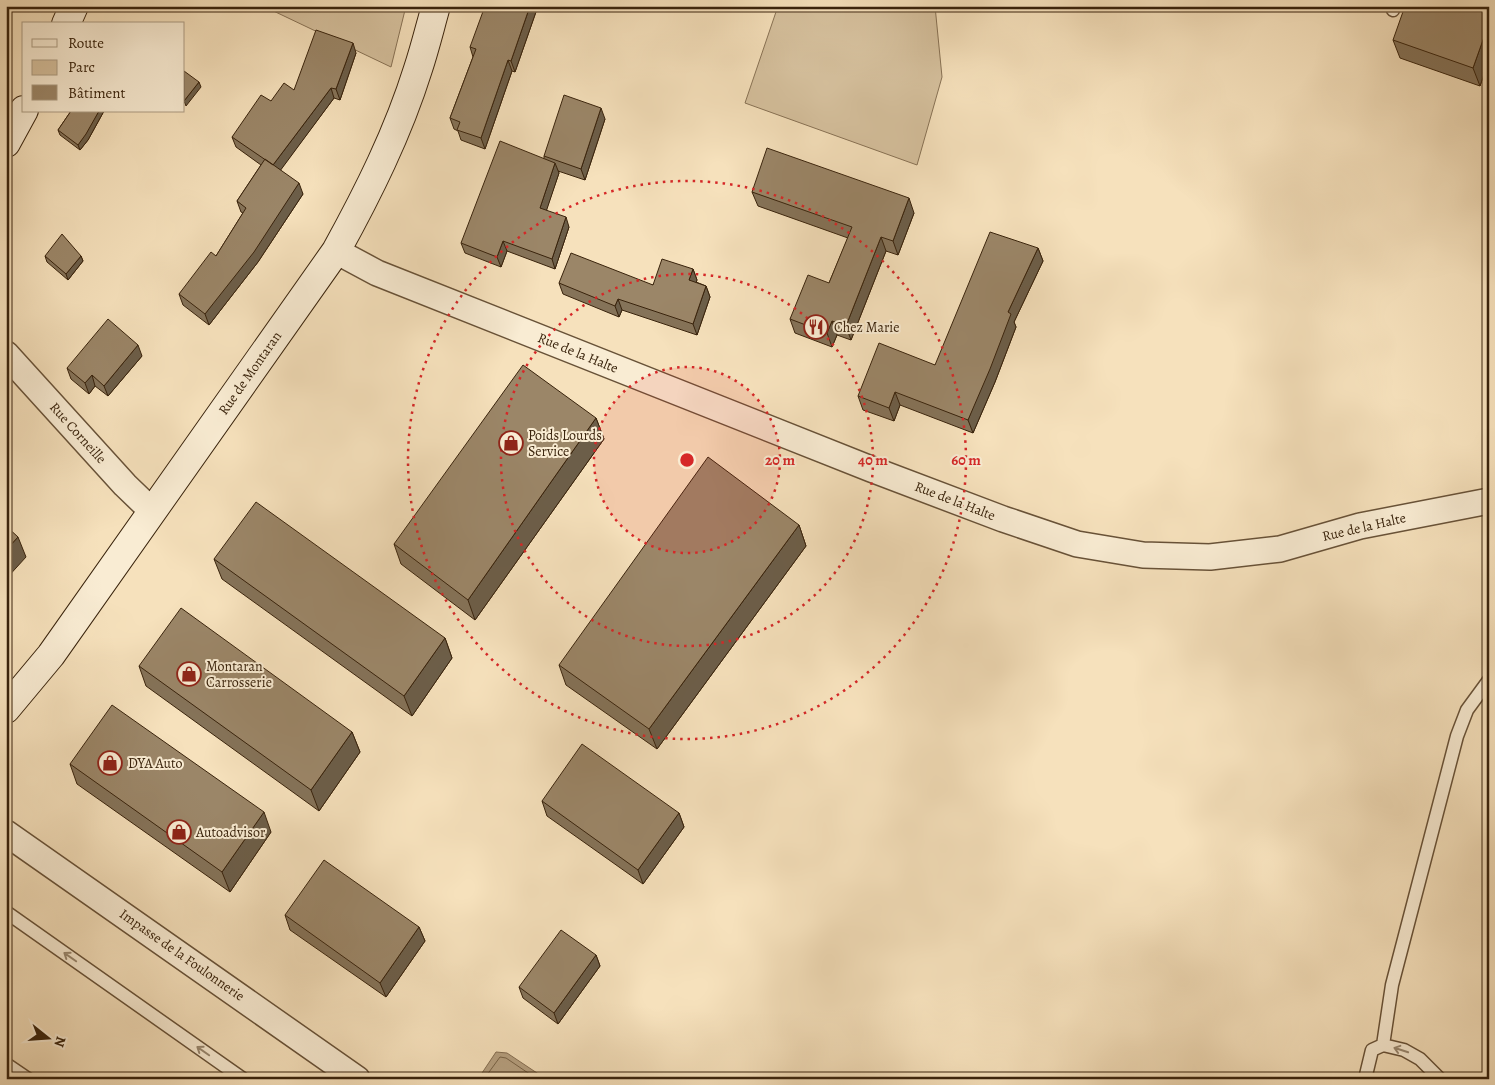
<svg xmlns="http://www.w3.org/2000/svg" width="1495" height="1085" viewBox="0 0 1495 1085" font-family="Alegreya,serif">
<rect width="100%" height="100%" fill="#f6e1bc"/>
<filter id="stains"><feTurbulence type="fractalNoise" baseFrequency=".004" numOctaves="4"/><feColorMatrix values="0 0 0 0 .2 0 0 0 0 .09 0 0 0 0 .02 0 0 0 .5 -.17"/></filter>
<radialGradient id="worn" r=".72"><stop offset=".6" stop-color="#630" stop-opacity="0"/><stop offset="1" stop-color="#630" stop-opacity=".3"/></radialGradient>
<!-- green -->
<path fill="#d6c19e" stroke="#887255" d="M 263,6 L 406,6 L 391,67 Z
M 778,6 L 935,6 L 942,77 L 917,165 L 745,103 Z"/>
<!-- water -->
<path fill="#b6a080" stroke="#846e52" d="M 496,1052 L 507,1053 L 546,1079 L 478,1079 Z"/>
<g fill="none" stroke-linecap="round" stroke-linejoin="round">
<!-- shore -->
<path stroke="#786246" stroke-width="1" d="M 484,1079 L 500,1057 L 506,1058 L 537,1079"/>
<!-- lane casing -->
<g stroke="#685238" stroke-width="15">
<path id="lane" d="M 1393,10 L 1394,6
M 6,912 L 243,1079
M 1383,1045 L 1392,985 L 1457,736 L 1467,710 L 1489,680
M 6,1064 L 28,1079
M 1365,1079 L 1372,1050 L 1383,1045 L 1404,1050 L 1420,1059 L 1440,1079"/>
</g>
<!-- street casing -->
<g stroke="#685238" stroke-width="28">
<path id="street" d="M 336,251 L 377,273 L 871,469 L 1003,519 L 1077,544 L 1143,555 L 1210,557 L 1280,549 L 1360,526 L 1489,501
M 6,354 L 125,485 L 152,511
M 6,833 L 357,1079"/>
</g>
<!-- secondary casing -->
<g stroke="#39230c" stroke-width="30">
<path id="secondary" d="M 66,24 L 74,6
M 6,143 L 24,110
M 6,709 L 51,655 L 336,251 C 368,193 398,133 418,69 C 425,48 430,27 436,6"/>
</g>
<!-- lane -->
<use href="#lane" stroke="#f9ecd3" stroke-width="12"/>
<!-- street -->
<use href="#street" stroke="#f9ecd3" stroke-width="25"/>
<!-- secondary -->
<use href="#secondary" stroke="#f9ecd3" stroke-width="28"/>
</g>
<!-- wall -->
<path fill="#857359" stroke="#39230c" d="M 538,6 L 515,72 L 512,71 L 485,149 L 461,140 L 458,131 L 454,129 L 450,118 L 473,57 L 470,47 Z
M 1489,6 L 1489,60 L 1480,86 L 1400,58 L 1393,40 Z
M 356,53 L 340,100 L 334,98 L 280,170 L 303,194 L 258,262 L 209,325 L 183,305 L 179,294 L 216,256 L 243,213 L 241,212 L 237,201 L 261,165 L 236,147 L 232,137 L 271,101 L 294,90 Z
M 71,111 L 104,111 L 88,140 L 80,150 L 60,135 L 58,130 Z
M 605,119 L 585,180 L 558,171 L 559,173 L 546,210 L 569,227 L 555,269 L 507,251 L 501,267 L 465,253 L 461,243 L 544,158 L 544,156 Z
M 752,192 L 914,213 L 898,255 L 886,251 L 851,340 L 837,335 L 832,347 L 795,333 L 790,319 L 829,283 L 848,238 L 758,206 Z
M 1038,248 L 1043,261 L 1014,322 L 1016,327 L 995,382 L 973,433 L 900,405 L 894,421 L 863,410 L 858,396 L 935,365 Z
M 45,256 L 81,256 L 83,261 L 68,280 L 47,262 Z
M 693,269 L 697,280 L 696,282 L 706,286 L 710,297 L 697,335 L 622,310 L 619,317 L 563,294 L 559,283 L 653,285 Z
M 142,356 L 108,396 L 95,386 L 89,394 L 71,379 L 67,368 Z
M 596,418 L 604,439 L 475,620 L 401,564 L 394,544 Z
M 799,525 L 806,546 L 657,749 L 566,685 L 559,665 Z
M 214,559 L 445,638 L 452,658 L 412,716 L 222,579 Z
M 139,666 L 352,732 L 360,752 L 319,811 L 146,686 Z
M 70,764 L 271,832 L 230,892 L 77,784 Z
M 542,801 L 679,813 L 684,827 L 643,884 L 547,816 Z
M 285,915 L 419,927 L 425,941 L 386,997 L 290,930 Z
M 596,955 L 600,966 L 558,1024 L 523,998 L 519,987 Z"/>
<!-- shaded-wall -->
<path fill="#6c5e49" stroke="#39230c" d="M 530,6 L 538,6 L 515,72 L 511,61 Z
M 1489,23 L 1489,60 L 1480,86 L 1473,68 Z
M 353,43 L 356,53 L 340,100 L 336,89 Z
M 508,60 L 512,71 L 485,149 L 481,138 Z
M 199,82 L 201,87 L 186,106 L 184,101 Z
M 331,88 L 334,98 L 277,175 L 273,165 Z
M 601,108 L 605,119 L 585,180 L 581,169 Z
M 99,111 L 104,111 L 88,140 L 80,150 L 78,145 Z
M 555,163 L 559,173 L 544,218 L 540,208 Z
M 299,183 L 303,194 L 258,262 L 209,325 L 205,314 Z
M 909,198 L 914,213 L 898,255 L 893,241 Z
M 566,217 L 569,227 L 555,269 L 552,259 Z
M 881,237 L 886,251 L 851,340 L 846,326 Z
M 503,241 L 507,251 L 501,267 L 497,257 Z
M 1038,248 L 1043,261 L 1014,322 L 1016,327 L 995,382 L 973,433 L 968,420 L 1008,312 Z
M 81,256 L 83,261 L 68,280 L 66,274 Z
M 693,269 L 697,280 L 693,291 L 689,280 Z
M 706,286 L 710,297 L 697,335 L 693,324 Z
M 618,299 L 622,310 L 619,317 L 615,306 Z
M 832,321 L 837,335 L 832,347 L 827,333 Z
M 138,345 L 142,356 L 108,396 L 104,386 Z
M 92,375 L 95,386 L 89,394 L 85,383 Z
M 895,392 L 900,405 L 894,421 L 889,408 Z
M 596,418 L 604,439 L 475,620 L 468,600 Z
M 799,525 L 806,546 L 657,749 L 649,729 Z
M 18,537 L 26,557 L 6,579 L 6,550 Z
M 445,638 L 452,658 L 412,716 L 404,696 Z
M 352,732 L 360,752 L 319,811 L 311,790 Z
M 264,812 L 271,832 L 230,892 L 222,872 Z
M 679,813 L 684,827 L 643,884 L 638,870 Z
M 419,927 L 425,941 L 386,997 L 380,983 Z
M 596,955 L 600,966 L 558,1024 L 554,1013 Z"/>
<!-- building -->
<path fill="#9b8668" stroke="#39230c" d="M 485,6 L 530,6 L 511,61 L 508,60 L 481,138 L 457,130 L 460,122 L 450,118 L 476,49 L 470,47 Z
M 1405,6 L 1489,6 L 1489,23 L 1473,68 L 1393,40 Z
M 316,30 L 353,43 L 336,89 L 331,88 L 273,165 L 232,137 L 261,95 L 271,101 L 284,83 L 294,90 Z
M 184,71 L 199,82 L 184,101 Z
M 564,95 L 601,108 L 581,169 L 544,156 Z
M 71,111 L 99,111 L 86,134 L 78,145 L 58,130 Z
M 500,141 L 555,163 L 540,208 L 566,217 L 552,259 L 503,241 L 497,257 L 461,243 Z
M 767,148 L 909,198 L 893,241 L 881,237 L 846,326 L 832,321 L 827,333 L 790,319 L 808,275 L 829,283 L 852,227 L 752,192 Z
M 265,159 L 299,183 L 254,252 L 205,314 L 179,294 L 211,252 L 216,256 L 246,208 L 237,201 Z
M 990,232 L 1038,248 L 1008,312 L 1011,314 L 990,369 L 968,420 L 895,392 L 889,408 L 858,396 L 879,343 L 935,365 Z
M 62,234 L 81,256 L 66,274 L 45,256 Z
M 571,253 L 653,285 L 662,259 L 693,269 L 689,280 L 706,286 L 693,324 L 618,299 L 615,306 L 559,283 Z
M 108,319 L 138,345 L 104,386 L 92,375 L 85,383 L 67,368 Z
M 523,365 L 596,418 L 468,600 L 394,544 Z
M 708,457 L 799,525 L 649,729 L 559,665 Z
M 256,502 L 445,638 L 404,696 L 214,559 Z
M 6,526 L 18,537 L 6,550 Z
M 181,608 L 352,732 L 311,790 L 139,666 Z
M 112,705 L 264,812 L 222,872 L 70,764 Z
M 582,744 L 679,813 L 638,870 L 542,801 Z
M 324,860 L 419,927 L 380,983 L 285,915 Z
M 561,930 L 596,955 L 554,1013 L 519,987 Z"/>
<!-- one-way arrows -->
<defs><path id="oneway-shaft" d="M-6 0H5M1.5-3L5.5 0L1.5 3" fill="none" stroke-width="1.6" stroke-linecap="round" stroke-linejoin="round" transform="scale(1.25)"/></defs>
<g stroke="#998870">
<use href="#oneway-shaft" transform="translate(70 957) rotate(-145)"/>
<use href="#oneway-shaft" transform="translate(1401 1050) rotate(-162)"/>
<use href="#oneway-shaft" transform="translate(203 1051) rotate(-145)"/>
</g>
<!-- distance rings -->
<circle cx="687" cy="460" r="93" fill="#d62828" fill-opacity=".12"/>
<g fill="none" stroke="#d62828" stroke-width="2.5" stroke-dasharray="2.5 5">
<circle cx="687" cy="460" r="93"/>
<circle cx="687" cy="460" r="186"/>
<circle cx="687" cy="460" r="279"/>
</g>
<!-- icons -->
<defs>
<g id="restaurant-ring" transform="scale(1.25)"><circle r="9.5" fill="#f9ecd3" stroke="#8f2418" stroke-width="1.5"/><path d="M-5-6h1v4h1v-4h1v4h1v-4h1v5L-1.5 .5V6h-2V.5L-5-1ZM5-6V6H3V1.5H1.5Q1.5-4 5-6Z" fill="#8f2418"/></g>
<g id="shop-ring" transform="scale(1.25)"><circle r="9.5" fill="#f9ecd3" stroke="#8f2418" stroke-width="1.5"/><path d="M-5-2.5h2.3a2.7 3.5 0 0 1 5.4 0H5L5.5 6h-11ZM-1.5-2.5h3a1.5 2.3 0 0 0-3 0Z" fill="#8f2418"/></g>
</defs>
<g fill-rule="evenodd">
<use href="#restaurant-ring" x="816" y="327"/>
<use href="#shop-ring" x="511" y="443"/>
<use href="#shop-ring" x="189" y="674"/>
<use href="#shop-ring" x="110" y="763"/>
<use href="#shop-ring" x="179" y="832"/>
</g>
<g text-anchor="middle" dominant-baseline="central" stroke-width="4" stroke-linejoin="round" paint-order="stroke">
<!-- poi labels -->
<g font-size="14" fill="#39230c" stroke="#f9ecd3" text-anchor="start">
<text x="834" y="327">Chez Marie</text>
<text x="528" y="435">Poids Lourds<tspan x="528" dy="16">Service</tspan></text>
<text x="206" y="666">Montaran<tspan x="206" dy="16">Carrosserie</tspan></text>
<text x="128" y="763">DYA Auto</text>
<text x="196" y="832">Autoadvisor</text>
</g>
<!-- street labels -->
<g font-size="14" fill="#39230c" stroke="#f9ecd3">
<text transform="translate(578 353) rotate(22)">Rue de la Halte</text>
<text transform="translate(250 373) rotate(-55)">Rue de Montaran</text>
<text transform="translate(78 433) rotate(48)">Rue Corneille</text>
<text transform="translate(955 501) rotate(21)">Rue de la Halte</text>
<text transform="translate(1364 527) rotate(-13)">Rue de la Halte</text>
<text transform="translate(182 955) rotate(35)">Impasse de la Foulonnerie</text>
</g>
</g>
<circle cx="687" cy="460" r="8" fill="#d62828" stroke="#f9ecd3" stroke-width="2.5"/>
<g font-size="15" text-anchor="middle" font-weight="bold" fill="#d62828" stroke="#f9ecd3" stroke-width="4" stroke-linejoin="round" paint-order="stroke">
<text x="780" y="465">20 m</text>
<text x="873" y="465">40 m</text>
<text x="966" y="465">60 m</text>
</g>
<!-- margin -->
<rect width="1495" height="1085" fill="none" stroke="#f6e1bc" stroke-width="25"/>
<rect x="8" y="8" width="1480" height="1070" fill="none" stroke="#39230c" stroke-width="2.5"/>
<rect x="12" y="12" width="1470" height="1060" fill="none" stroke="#39230c"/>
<!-- legend -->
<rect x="22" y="22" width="162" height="90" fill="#f9ecd3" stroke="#ac9c83"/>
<rect x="32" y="39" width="25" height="8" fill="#f9ecd3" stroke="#ac9c83"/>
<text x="68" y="48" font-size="15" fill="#39230c">Route</text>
<rect x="32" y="60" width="25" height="15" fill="#d6c19e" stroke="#ac9c83"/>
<text x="68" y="72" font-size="15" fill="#39230c">Parc</text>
<rect x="32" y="85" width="25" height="15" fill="#9b8668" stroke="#ac9c83"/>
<text x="68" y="98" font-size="15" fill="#39230c">Bâtiment</text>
<!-- north arrow -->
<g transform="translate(48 1038) rotate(107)" stroke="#f9ecd3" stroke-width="4" paint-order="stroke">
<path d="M0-4L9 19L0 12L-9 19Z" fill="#39230c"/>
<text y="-8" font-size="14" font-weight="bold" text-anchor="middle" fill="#39230c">N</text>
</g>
<rect width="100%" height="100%" filter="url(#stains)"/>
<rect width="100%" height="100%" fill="url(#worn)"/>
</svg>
